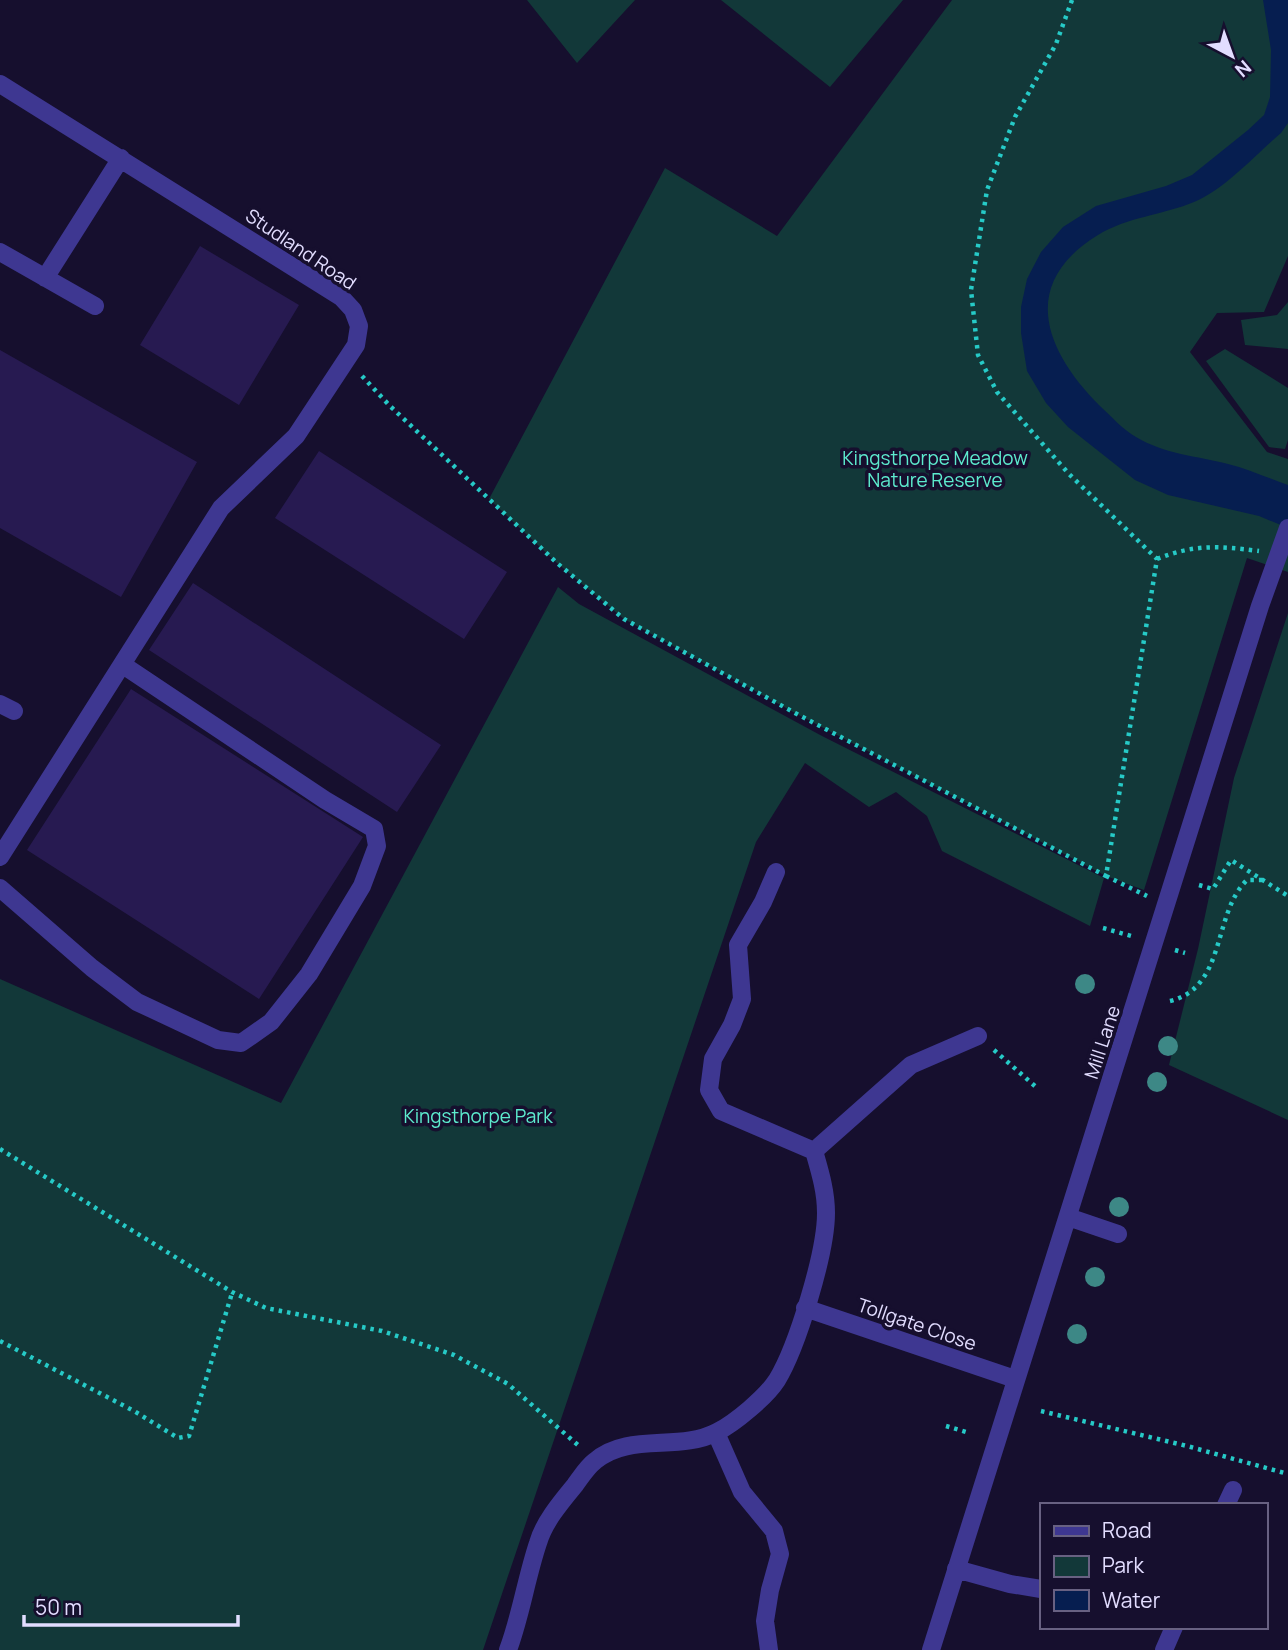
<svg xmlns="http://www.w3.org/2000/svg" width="1288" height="1650" viewBox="0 0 1288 1650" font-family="Manrope,sans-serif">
<rect width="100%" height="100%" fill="#160f2e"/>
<!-- green -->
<path fill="#123839" d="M 527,0 L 635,0 L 577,63 Z
M 721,0 L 903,0 L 830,87 Z
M 952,0 L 1288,0 L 1288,256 L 1264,312 L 1217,313 L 1190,352 L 1267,452 L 1288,459 L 1288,572 L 1247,558 L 1144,890 L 1106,876 L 795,713 L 624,619 L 557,563 L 489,499 L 665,168 L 777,236 Z
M 1288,302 L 1288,349 L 1245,345 L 1241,320 L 1277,315 Z
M 1225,349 L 1288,388 L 1288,440 L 1285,449 L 1269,447 L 1206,361 Z
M 558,587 L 579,604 L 822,736 L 1104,878 L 1090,926 L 942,851 L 927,816 L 896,792 L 869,807 L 805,763 L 756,842 L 483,1650 L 0,1650 L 0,979 L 281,1103 Z
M 1288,613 L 1288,1120 L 1169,1065 L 1198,949 L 1234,778 Z"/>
<!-- water -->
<path fill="#061e50" d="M 1263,0 L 1288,0 L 1288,123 L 1281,133 C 1255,155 1225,189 1194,202 C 1163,215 1127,217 1098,235 C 1018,284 1045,351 1100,406 C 1111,416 1123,430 1136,437 C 1164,454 1197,456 1228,464 C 1248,469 1268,478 1288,485 L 1288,528 L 1259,516 L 1168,495 L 1135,480 L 1068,427 L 1046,403 L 1027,371 L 1021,333 L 1021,307 L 1027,279 L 1041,252 L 1063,227 L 1096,206 L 1166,186 L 1192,175 L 1248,130 L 1264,115 L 1270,97 L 1271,50 Z"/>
<!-- building -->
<path fill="#271a51" d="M 200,246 L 299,305 L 239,405 L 140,345 Z
M 0,350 L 197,462 L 121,597 L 0,528 Z
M 319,451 L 507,572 L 464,639 L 275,518 Z
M 193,583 L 441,745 L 397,812 L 149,650 Z
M 131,689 L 363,837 L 259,999 L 27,850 Z"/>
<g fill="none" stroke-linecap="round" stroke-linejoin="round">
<!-- path -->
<path stroke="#26cac7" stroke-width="4.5" stroke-dasharray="3.5 5" stroke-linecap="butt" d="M 362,376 L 390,406 L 557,563 L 624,619 L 795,713 L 1106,876 L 1157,559 L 1069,474 L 997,392 L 978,355 L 971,290 L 987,190 L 1015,117 L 1056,44 L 1072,0
M 1157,559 C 1194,544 1219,546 1259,551
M 1106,876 L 1147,896
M 1199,885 L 1213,889 L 1231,860 L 1288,896
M 1103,928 L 1135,937
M 1175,950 L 1185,953
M 1170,1001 C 1227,987 1212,914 1247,880 L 1263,880
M 994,1050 L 1036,1087
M 0,1149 L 232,1292 L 266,1308 L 382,1331 L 454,1355 L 508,1384 L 579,1446
M 0,1341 L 134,1411 L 178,1438 L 189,1436 L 232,1293
M 1041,1411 L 1187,1446 L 1288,1474
M 946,1426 L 966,1432"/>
<!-- minor -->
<path stroke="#3e3791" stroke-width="18" d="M 0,84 L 341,297 L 353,310 L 359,326 L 356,345 L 296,436 L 221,508 L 0,857
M 0,252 L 95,306
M 45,278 L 121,158
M 0,704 L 14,711
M 0,888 L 92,968 L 137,1002 L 218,1040 L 241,1043 L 271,1022 L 309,974 L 362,886 L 377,846 L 374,829 L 325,800 L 123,665
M 814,1151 L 911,1065 L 978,1036
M 1068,1217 L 1118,1234
M 805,1308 L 1015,1379
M 716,1433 L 742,1492 L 774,1531 L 780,1554 L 770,1590 L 765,1621 L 769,1650
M 1226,1505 L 1233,1490
M 956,1569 L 1010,1584 L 1041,1589
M 508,1650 C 521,1615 526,1579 538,1543 C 544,1522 561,1502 575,1485 C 581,1477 587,1467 595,1461 C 629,1432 679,1452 717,1432 C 735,1423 766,1397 777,1380 C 797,1347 826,1253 826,1213 C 826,1191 820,1172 814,1151 L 721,1111 L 709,1090 L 713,1059 L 732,1025 L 742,999 L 738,945 L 763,902 L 776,872
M 931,1650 L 1260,606 L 1288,528
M 1164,1650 L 1174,1627"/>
</g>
<!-- trees -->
<g fill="#3d8886">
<circle cx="1085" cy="984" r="10"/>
<circle cx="1168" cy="1046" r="10"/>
<circle cx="1157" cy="1082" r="10"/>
<circle cx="1119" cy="1207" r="10"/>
<circle cx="1095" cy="1277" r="10"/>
<circle cx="1077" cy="1334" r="10"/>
</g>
<g text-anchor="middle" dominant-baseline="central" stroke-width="7" stroke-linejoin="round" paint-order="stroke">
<!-- street labels -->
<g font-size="19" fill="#e2ddff" stroke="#160f2e">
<text transform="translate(301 249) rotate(34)">Studland Road</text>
<text transform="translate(1102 1042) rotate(-72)">Mill Lane</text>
<text transform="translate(917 1324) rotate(19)">Tollgate Close</text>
</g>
<!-- park labels -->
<g font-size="19" fill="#5debce" stroke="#160f2e">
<text x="935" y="458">Kingsthorpe Meadow<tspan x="935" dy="22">Nature Reserve</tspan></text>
<text x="478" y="1116">Kingsthorpe Park</text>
</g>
</g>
<!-- legend -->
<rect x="1040" y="1503" width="228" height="126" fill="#160f2e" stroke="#686182" stroke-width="2"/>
<rect x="1054" y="1526" width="35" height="10" fill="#3e3791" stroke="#686182" stroke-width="2"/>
<text x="1102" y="1538" font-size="21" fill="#e2ddff">Road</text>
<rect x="1054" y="1556" width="35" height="21" fill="#123839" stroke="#686182" stroke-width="2"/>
<text x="1102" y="1573" font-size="21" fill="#e2ddff">Park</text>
<rect x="1054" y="1590" width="35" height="21" fill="#061e50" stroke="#686182" stroke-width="2"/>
<text x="1102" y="1608" font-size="21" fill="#e2ddff">Water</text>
<!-- north arrow -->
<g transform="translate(1232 56) rotate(139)" stroke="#160f2e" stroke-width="5" paint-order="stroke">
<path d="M0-5L12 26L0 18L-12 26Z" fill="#e2ddff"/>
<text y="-10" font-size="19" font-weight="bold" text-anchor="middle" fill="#e2ddff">N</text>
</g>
<!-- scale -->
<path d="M24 1615v10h214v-10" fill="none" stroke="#e2ddff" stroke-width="3.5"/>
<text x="35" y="1615" font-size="21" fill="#e2ddff" stroke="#160f2e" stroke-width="5" paint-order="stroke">50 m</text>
</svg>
